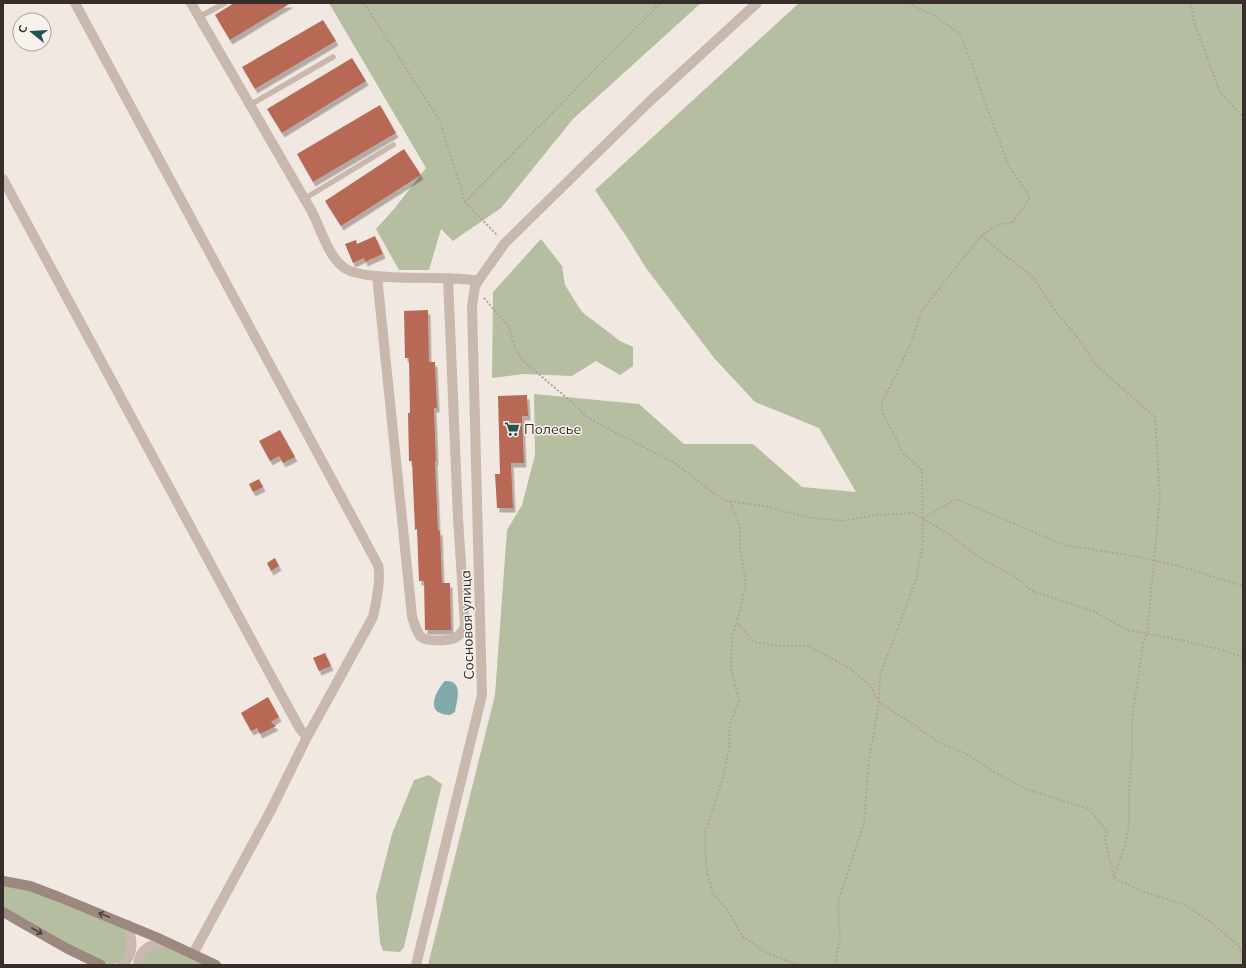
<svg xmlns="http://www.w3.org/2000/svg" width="1246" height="968" viewBox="0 0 1246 968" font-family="Mulish,sans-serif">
<defs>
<filter id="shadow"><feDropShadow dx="2.5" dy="4.5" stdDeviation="0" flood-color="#0004"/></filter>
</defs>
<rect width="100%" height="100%" fill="#f1e8e1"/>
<!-- green -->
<path fill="#b6bea2" d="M 329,3 L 701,3 L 573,119 L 501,208 L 453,241 L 441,229 L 429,270 L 399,270 L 376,229 L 394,209 L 426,168 Z
M 799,3 L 1243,3 L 1243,965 L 428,965 L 495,695 L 507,530 L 522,505 L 535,455 L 534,394 L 639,404 L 684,444 L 753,444 L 802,487 L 856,492 L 819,428 L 755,402 L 714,358 L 646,268 L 630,242 L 595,190 Z
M 541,239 L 562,266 L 565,285 L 582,312 L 620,341 L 633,347 L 633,366 L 620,375 L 596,361 L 572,376 L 524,374 L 492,378 L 493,292 Z
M 429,775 L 442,784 L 404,947 L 400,952 L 383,951 L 380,943 L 376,896 L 392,834 L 414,780 Z
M 3,885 L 32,891 L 126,929 L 129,947 L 120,962 L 111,965 L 102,962 L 69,946 L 3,907 Z
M 165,944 L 211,965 L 140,965 L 144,953 Z"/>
<!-- water -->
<path fill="#83aaaa" d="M 445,681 C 464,680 457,700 455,712 L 450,715 C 446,715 441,714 438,712 C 428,705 439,687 445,681 Z"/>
<!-- building -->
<path fill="#b86957" filter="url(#shadow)" d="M 234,3 L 291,3 L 230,40 L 215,15 Z
M 323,20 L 336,41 L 255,89 L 242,67 Z
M 352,58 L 366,81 L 282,133 L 267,109 Z
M 380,105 L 396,133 L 313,182 L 297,154 Z
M 404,149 L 421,175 L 341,226 L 325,201 Z
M 375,236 L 383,254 L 365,262 L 364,258 L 353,263 L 345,244 L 356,240 L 357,244 Z
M 428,310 L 429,362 L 435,362 L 437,408 L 434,408 L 436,461 L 435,461 L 438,531 L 440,530 L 442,583 L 450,583 L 451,630 L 425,630 L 424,581 L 419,581 L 417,529 L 415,530 L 412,461 L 409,461 L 408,413 L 410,413 L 409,358 L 405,358 L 404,311 Z
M 527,395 L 528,416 L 522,416 L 524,463 L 511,463 L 513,508 L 497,508 L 495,474 L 500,474 L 498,396 Z
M 280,430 L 295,457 L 283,463 L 279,456 L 270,461 L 259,441 Z
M 259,479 L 263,487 L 253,492 L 249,484 Z
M 275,558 L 279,566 L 271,571 L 267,563 Z
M 325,653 L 331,666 L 319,671 L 313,658 Z
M 268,697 L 279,717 L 271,722 L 276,726 L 260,734 L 257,728 L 251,731 L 241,713 Z"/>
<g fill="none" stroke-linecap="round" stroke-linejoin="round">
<!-- path -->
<path stroke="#b3a298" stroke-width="2" stroke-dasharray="2 2" stroke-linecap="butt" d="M 364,3 L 440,121 L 465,202 L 498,236
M 1191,3 L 1194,22 L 1220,92 L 1243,117
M 465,202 L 660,3
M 982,235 L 998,250 L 1032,276 L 1056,312 L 1078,338 L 1096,365 L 1155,417 L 1160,496 L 1147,634 L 1143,644 L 1132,720 L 1132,753 L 1129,789 L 1129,825 L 1126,841 L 1114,878
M 484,298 L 509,327 L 515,348 L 522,360 L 574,404 L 585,416 L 612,431 L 673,462 L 723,500 L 764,506 L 806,517 L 842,521 L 876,515 L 913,513 L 947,533 L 981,559 L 1014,576 L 1034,592 L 1093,611 L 1127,630 L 1181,640 L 1219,649 L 1243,657
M 730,501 L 740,527 L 740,551 L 746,582 L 740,611 L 732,636 L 731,668 L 739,701 L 730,724 L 729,749 L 723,778 L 705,832 L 706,866 L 712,892 L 728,911 L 743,937 L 767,953 L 798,965
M 923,518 L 956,499 L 1064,545 L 1133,556 L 1179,566 L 1243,586
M 736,622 L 754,642 L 780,646 L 808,646 L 848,667 L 869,685 L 879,702 L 910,722 L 939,743 L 967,754 L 996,773 L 1026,789 L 1089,809 L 1107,831 L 1105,839 L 1114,878 L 1142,891 L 1185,905 L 1211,922 L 1239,946 L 1243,959
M 835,965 L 840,937 L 838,902 L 864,823 L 868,766 L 879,702 L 880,675 L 916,580 L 923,542 L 922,470 L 903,453 L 882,411 L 882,403 L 911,343 L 922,310 L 982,235 L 999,224 L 1012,223 L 1030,197 L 1008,165 L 961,35 L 934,15 L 907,3"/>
<!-- service -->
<path stroke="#c8b8ae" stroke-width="5.5" d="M 199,17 L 225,3
M 250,105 L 333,57
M 304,199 L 393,145"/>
<!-- minor -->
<path stroke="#c8b8ae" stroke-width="10" d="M 75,3 L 378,565 C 381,578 376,604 373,617 L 307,737 L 271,810 L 193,954
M 191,3 C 231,72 271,141 311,210 C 321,228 328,258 346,269 C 355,274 366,275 376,276 C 395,278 414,278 433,278 C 448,278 463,278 478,281
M 3,179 L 265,665 L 300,729 L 307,737
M 377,276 L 412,616 C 414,623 416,631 421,637 C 427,642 448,641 455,638 C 460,635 464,630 465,625 L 458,518 L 448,278
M 122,965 C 135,954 132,940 128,925
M 138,965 C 139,948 152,944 166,942
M 416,965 L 482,695 L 472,306 L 475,287 L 478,281 L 505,243 L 649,102 L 757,3"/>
<!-- secondary -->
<path stroke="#9b887f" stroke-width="10" d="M 3,881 L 30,886 L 59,897 L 156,937 L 216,965
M 3,912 L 66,948 L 101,965"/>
</g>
<!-- one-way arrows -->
<defs><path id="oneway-shaft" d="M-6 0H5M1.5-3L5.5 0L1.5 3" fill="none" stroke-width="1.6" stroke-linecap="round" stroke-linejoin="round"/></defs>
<g stroke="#504440">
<use href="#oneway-shaft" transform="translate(104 915) rotate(-158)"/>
<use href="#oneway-shaft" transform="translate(37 931) rotate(30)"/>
</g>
<!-- icons -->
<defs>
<g id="supermarket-bare" transform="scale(1.2)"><path d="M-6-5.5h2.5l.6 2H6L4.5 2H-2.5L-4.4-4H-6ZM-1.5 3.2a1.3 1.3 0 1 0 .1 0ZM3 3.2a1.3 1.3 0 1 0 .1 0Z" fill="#255354" stroke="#f8f2ed" stroke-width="2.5" paint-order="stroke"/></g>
</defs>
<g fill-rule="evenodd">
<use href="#supermarket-bare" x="512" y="429"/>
</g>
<g text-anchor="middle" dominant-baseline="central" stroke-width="3" stroke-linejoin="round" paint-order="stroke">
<!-- poi labels -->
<g font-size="14" fill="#372e2b" stroke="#f8f2ed" text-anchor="start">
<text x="524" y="429">Полесье</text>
</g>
<!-- street labels -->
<g font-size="14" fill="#372e2b" stroke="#f8f2ed">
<text transform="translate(467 625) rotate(-92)">Сосновая улица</text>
</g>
</g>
<!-- border -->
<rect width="1246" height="968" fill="none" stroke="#372e2b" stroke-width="8"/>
<!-- north arrow -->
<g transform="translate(32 32) rotate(288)"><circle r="19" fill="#f8f2ed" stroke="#aba49f"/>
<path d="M0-3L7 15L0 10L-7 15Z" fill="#255354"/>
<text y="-6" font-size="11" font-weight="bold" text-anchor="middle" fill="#372e2b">С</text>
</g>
</svg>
